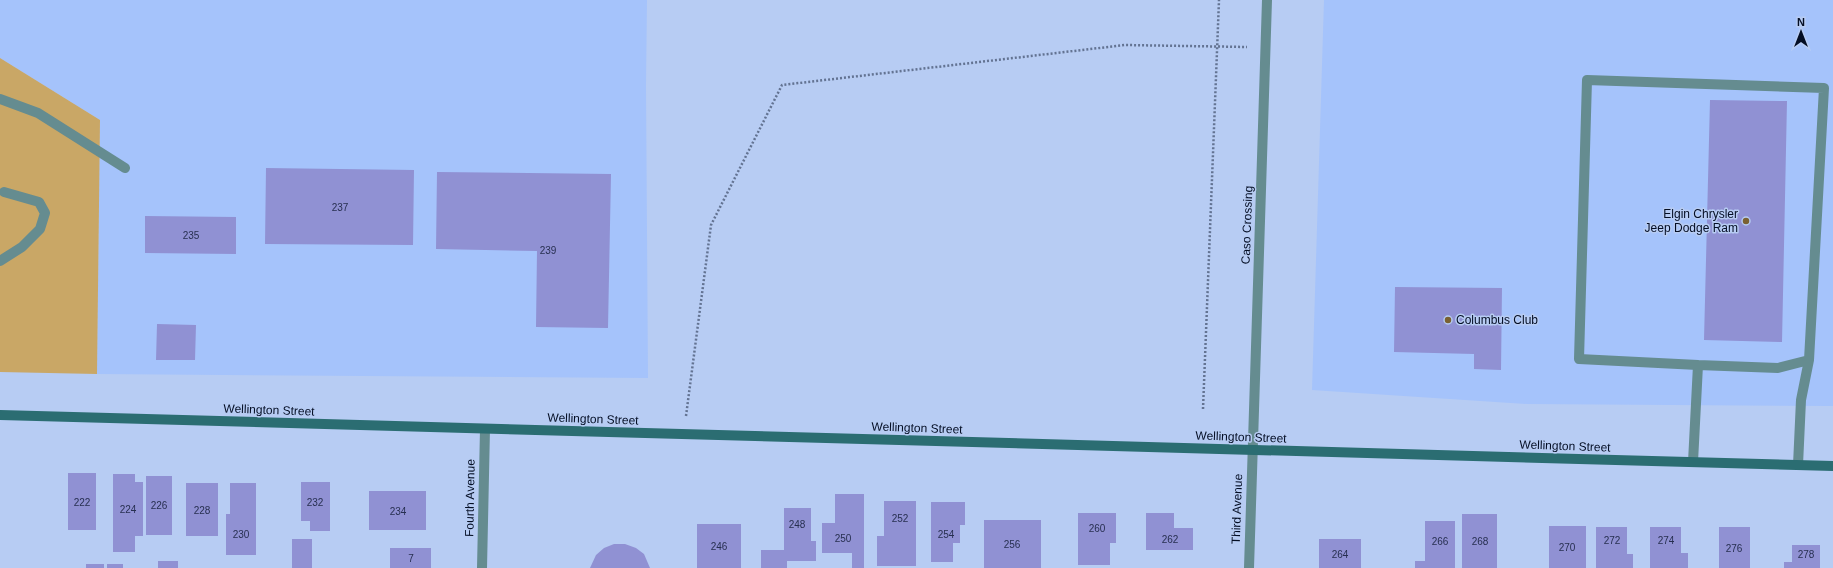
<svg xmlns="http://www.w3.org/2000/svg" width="1833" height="568" viewBox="0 0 1833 568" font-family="Helvetica,sans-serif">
<rect width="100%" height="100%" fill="#b7ccf3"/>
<!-- built -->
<path fill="#a5c3fb" d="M 0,0 L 647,0 L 646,86 L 648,378 L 97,374 L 100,120 L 0,58 Z
M 1324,0 L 1833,0 L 1833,406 L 1527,404 L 1312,390 Z"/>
<!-- green -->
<path fill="#c9a766" d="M 0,58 L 100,120 L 97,374 L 0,372 Z"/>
<!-- building -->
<path fill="#9091d3" d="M 1710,100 L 1787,101 L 1782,342 L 1704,340 Z
M 266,168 L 414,170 L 413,245 L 265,244 Z
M 437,172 L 611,174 L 608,328 L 536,327 L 537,251 L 436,249 Z
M 145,216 L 236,217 L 236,254 L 145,253 Z
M 1395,287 L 1502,288 L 1501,370 L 1474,369 L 1474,354 L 1394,352 Z
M 157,324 L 196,325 L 195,360 L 156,360 Z
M 68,473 L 96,473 L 96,530 L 68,530 Z
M 113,474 L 135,474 L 135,482 L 143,482 L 143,536 L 135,536 L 135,552 L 113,552 Z
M 146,476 L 172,476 L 172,535 L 146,535 Z
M 301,482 L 330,482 L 330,531 L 310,531 L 310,521 L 301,521 Z
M 186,483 L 218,483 L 218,536 L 186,536 Z
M 230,483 L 256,483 L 256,555 L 226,555 L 226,514 L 230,514 Z
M 369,491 L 426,491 L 426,530 L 369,530 Z
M 835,494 L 864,494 L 864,568 L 852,568 L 852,553 L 822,553 L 822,523 L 835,523 Z
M 884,501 L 916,501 L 916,566 L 877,566 L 877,536 L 884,536 Z
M 931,502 L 965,502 L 965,525 L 960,525 L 960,543 L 953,543 L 953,562 L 931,562 Z
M 784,508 L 811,508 L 811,541 L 816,541 L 816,561 L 787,561 L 787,568 L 761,568 L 761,550 L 784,550 Z
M 1078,513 L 1116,513 L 1116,543 L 1110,543 L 1110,565 L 1078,565 Z
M 1146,513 L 1174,513 L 1174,528 L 1193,528 L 1193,550 L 1146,550 Z
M 1462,514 L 1497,514 L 1497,568 L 1462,568 Z
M 984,520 L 1041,520 L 1041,568 L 984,568 Z
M 1425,521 L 1455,521 L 1455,568 L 1415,568 L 1415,561 L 1425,561 Z
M 697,524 L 741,524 L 741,568 L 697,568 Z
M 1549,526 L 1586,526 L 1586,568 L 1549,568 Z
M 1596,527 L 1627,527 L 1627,554 L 1633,554 L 1633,568 L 1596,568 Z
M 1650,527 L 1681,527 L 1681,553 L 1688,553 L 1688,568 L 1650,568 Z
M 1719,527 L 1750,527 L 1750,568 L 1719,568 Z
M 292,539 L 312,539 L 312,568 L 292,568 Z
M 1319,539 L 1361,539 L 1361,568 L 1319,568 Z
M 614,544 L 625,544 L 636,548 L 644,554 L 650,568 L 590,568 L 596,555 L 604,548 Z
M 1792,545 L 1820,545 L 1820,568 L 1784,568 L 1784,562 L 1792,562 Z
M 390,548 L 431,548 L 431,568 L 390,568 Z
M 158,561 L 178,561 L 178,568 L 158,568 Z
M 86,564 L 104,564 L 104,568 L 86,568 Z
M 107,564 L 123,564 L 123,568 L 107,568 Z"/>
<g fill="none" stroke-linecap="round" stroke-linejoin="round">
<!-- path -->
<path stroke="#637392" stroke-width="2.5" stroke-dasharray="2 2" stroke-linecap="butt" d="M 1203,409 L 1219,0
M 686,416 L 711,225 L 782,85 L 1125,45 L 1247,47"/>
<!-- lane -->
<path stroke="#658c90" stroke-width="10" d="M 0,99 L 38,113 L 125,168
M 0,261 L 22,247 L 40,229 L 45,213 L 39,202 L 4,192
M 1698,365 L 1778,368 L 1809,360
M 1693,462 L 1698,365 L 1579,359 L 1587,80 L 1824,88 L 1809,360 L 1801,400 L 1798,465"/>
<!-- street -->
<path stroke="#658c90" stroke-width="10" d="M 482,568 L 485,429
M 1249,568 L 1267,0"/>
<!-- secondary -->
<path stroke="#2b6d72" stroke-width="10" d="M 0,415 L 1833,466"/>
</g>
<!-- markers -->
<g fill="#7a6132" stroke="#b7ccf3" stroke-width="1.5">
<circle cx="1746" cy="221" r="4"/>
<circle cx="1448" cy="320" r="4"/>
</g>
<g text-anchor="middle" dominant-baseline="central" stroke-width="3" stroke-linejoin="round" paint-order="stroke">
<!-- number labels -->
<g font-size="10" fill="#272f50">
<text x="340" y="207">237</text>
<text x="191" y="235">235</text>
<text x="548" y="250">239</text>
<text x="82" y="502">222</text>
<text x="315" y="502">232</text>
<text x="159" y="505">226</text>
<text x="128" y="509">224</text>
<text x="202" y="510">228</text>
<text x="398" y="511">234</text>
<text x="900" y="518">252</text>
<text x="797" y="524">248</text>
<text x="1097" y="528">260</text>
<text x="241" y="534">230</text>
<text x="946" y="534">254</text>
<text x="843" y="538">250</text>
<text x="1170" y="539">262</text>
<text x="1612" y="540">272</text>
<text x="1666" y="540">274</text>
<text x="1440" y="541">266</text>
<text x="1480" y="541">268</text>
<text x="1012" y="544">256</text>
<text x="719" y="546">246</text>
<text x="1567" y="547">270</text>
<text x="1734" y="548">276</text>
<text x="1340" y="554">264</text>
<text x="1806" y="554">278</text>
<text x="411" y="558">7</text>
</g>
<!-- poi labels -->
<g font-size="12" fill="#040e24" stroke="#b7ccf3" text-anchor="end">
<text x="1738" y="214">Elgin Chrysler<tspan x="1738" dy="14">Jeep Dodge Ram</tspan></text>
<text x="1456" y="320" text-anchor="start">Columbus Club</text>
</g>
<!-- street labels -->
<g font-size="12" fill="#040e24" stroke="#b7ccf3">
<text transform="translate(1247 225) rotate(-88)">Caso Crossing</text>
<text transform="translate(269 410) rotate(2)">Wellington Street</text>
<text transform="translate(593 419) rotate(2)">Wellington Street</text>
<text transform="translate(917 428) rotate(2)">Wellington Street</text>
<text transform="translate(1241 437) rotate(2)">Wellington Street</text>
<text transform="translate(1565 446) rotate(2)">Wellington Street</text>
<text transform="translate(470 498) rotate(-89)">Fourth Avenue</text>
<text transform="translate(1237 509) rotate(-88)">Third Avenue</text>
</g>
</g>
<!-- north arrow -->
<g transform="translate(1801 32)" stroke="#b7ccf3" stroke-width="3" paint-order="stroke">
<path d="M0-3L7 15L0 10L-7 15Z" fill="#040e24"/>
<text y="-6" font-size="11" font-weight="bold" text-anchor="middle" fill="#040e24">N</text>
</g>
</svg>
